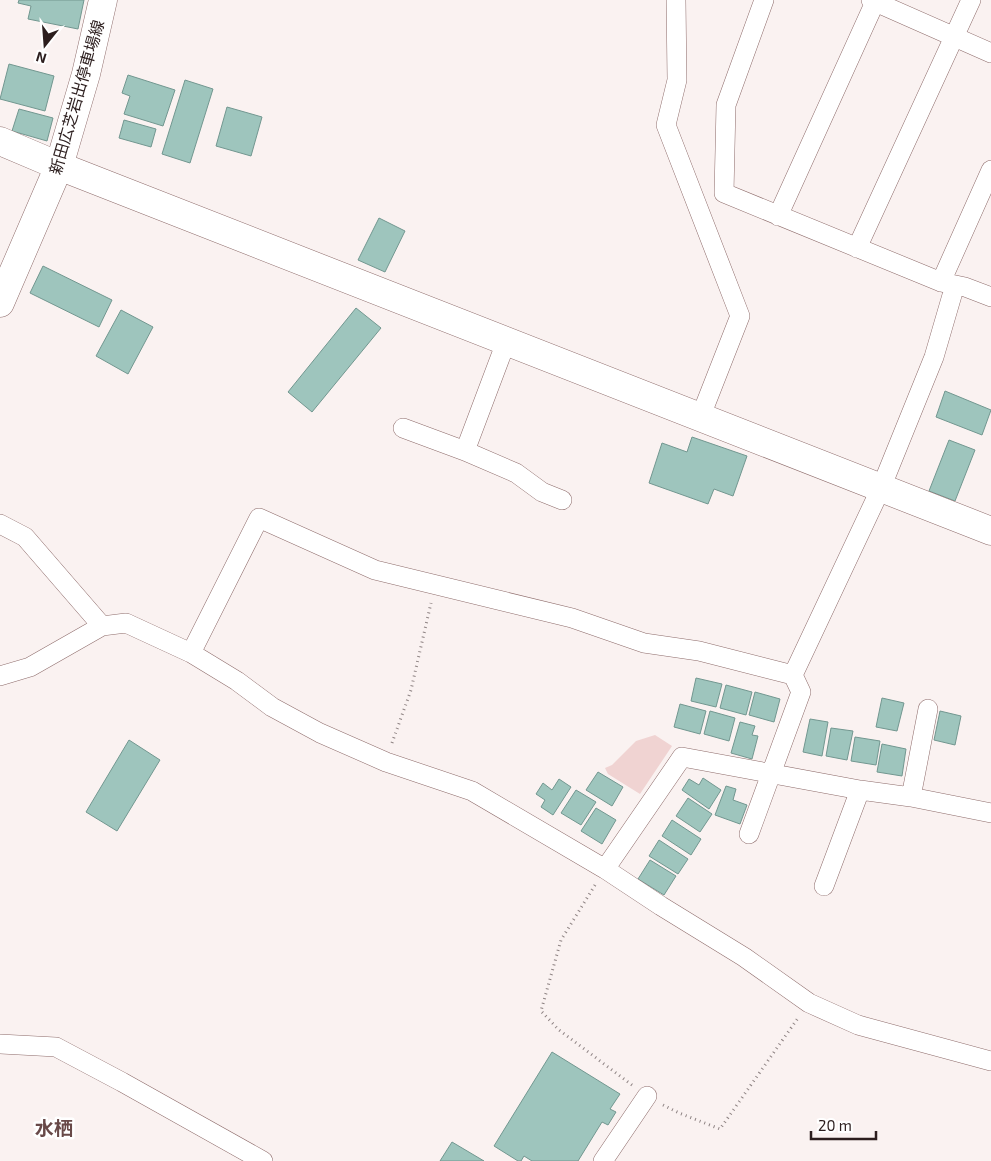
<svg xmlns="http://www.w3.org/2000/svg" width="991" height="1161" viewBox="0 0 991 1161" font-family="'Exo 2','Noto Sans JP',sans-serif">
<rect width="100%" height="100%" fill="#faf2f1"/>
<!-- green -->
<path fill="#f0d3d2" d="M 655,735 L 672,746 L 640,794 L 608,774 L 605,768 L 612,765 L 636,741 Z"/>
<!-- building -->
<path fill="#9ec5bd" stroke="#729790" d="M 19,0 L 84,0 L 78,29 L 28,19 L 31,6 L 18,3 Z
M 9,64 L 54,76 L 45,111 L 0,99 Z
M 128,75 L 175,90 L 163,126 L 124,114 L 130,96 L 122,93 Z
M 185,80 L 213,89 L 190,163 L 162,154 Z
M 227,107 L 262,117 L 251,156 L 216,146 Z
M 19,109 L 53,118 L 47,141 L 12,131 Z
M 124,120 L 156,129 L 151,147 L 119,138 Z
M 379,218 L 405,231 L 385,272 L 358,260 Z
M 43,266 L 112,300 L 99,327 L 30,293 Z
M 356,308 L 381,328 L 312,412 L 288,392 Z
M 121,310 L 153,327 L 128,374 L 96,356 Z
M 945,391 L 991,410 L 982,435 L 936,417 Z
M 692,437 L 747,456 L 733,496 L 714,489 L 708,504 L 649,483 L 662,443 L 687,452 Z
M 949,440 L 975,450 L 955,501 L 929,491 Z
M 696,678 L 722,684 L 716,707 L 691,701 Z
M 726,685 L 752,692 L 746,715 L 720,708 Z
M 755,692 L 780,699 L 774,722 L 749,715 Z
M 882,698 L 904,703 L 897,731 L 876,727 Z
M 680,704 L 706,711 L 700,734 L 674,727 Z
M 710,711 L 735,718 L 729,741 L 704,734 Z
M 940,711 L 961,716 L 955,745 L 934,740 Z
M 810,719 L 828,722 L 822,756 L 803,752 Z
M 740,722 L 755,726 L 752,735 L 758,736 L 752,759 L 731,753 Z
M 831,728 L 853,731 L 847,760 L 826,756 Z
M 855,737 L 880,741 L 876,765 L 851,761 Z
M 129,740 L 160,760 L 117,831 L 86,812 Z
M 882,744 L 906,749 L 902,776 L 877,772 Z
M 598,772 L 623,787 L 612,806 L 586,790 Z
M 703,778 L 721,790 L 709,809 L 682,790 L 689,779 L 699,785 Z
M 559,779 L 571,787 L 553,815 L 541,807 L 545,800 L 536,794 L 543,783 L 552,790 Z
M 726,786 L 736,789 L 733,800 L 747,805 L 740,824 L 715,815 Z
M 576,790 L 596,802 L 581,825 L 561,813 Z
M 688,798 L 712,814 L 700,832 L 676,816 Z
M 596,808 L 616,820 L 602,844 L 581,831 Z
M 672,820 L 701,839 L 691,855 L 662,836 Z
M 659,840 L 688,859 L 678,874 L 649,856 Z
M 650,860 L 676,876 L 664,895 L 638,879 Z
M 552,1052 L 620,1094 L 610,1109 L 616,1112 L 608,1125 L 602,1122 L 578,1161 L 532,1161 L 524,1156 L 521,1161 L 518,1161 L 494,1146 Z
M 452,1142 L 484,1161 L 440,1161 Z"/>
<g fill="none" stroke-linecap="round" stroke-linejoin="round">
<!-- street casing -->
<g stroke="#8e6c6b" stroke-width="20">
<path id="street" d="M 676,0 L 677,80 L 666,125 L 740,316 L 700,418
M 764,0 L 726,105 L 724,193 L 941,282 L 965,287 L 991,297
M 871,0 L 991,53
M 778,216 L 875,2
M 857,248 L 971,0
M 941,282 L 991,170
M 403,428 L 465,451 L 516,473 L 542,492 L 562,500
M 465,451 L 506,342
M 0,524 L 25,537 L 102,626
M 191,653 L 259,518 L 375,570 L 572,618 L 644,643 L 699,651 L 793,675 L 881,488 L 934,357 L 955,285
M 0,676 L 30,667 L 102,626 L 126,623 L 191,653 L 237,681 L 272,707 L 320,733 L 386,762 L 472,791 L 605,869 L 661,906 L 744,957 L 809,1003 L 858,1025 L 991,1061
M 911,797 L 928,709
M 749,834 L 801,692 L 793,675
M 605,869 L 682,757 L 860,790 L 911,797 L 991,813
M 824,886 L 860,790
M 0,1044 L 56,1047 L 122,1082 L 263,1161
M 603,1161 L 647,1096"/>
</g>
<!-- secondary casing -->
<g stroke="#8e6c6b" stroke-width="29">
<path id="secondary" d="M 0,141 L 59,166 L 991,531
M 0,303 L 59,166 L 86,74 L 103,0"/>
</g>
<!-- path -->
<path stroke="#8e8383" stroke-width="3" stroke-dasharray="1 4" stroke-linecap="butt" d="M 392,743 L 411,690 L 431,603
M 595,885 L 561,940 L 541,1011 L 559,1030 L 632,1085
M 663,1105 L 679,1113 L 720,1129 L 798,1018"/>
<!-- street -->
<use href="#street" stroke="#fff" stroke-width="19"/>
<!-- secondary -->
<use href="#secondary" stroke="#fff" stroke-width="28"/>
</g>
<g text-anchor="middle" dominant-baseline="central" stroke-width="5" stroke-linejoin="round" paint-order="stroke">
<!-- street labels -->
<g font-size="16" fill="#2c1e1e" stroke="#fff">
<text transform="translate(76 97) rotate(-74)">新田広芝岩出停車場線</text>
</g>
<!-- quarter labels -->
<g font-size="19" font-weight="bold" fill="#684948" stroke="#fff">
<text x="54" y="1127">水栖</text>
</g>
</g>
<!-- north arrow -->
<g transform="translate(45 45) rotate(197)" stroke="#ffffff" stroke-width="4" paint-order="stroke">
<path d="M0-4L9 19L0 12L-9 19Z" fill="#2c1e1e"/>
<text y="-8" font-size="14" font-weight="bold" text-anchor="middle" fill="#2c1e1e">N</text>
</g>
<!-- scale -->
<path d="M811 1131v8h65v-8" fill="none" stroke="#2c1e1e" stroke-width="2.5"/>
<text x="818" y="1131" font-size="15" fill="#2c1e1e" stroke="#ffffff" stroke-width="4" paint-order="stroke">20 m</text>
</svg>
